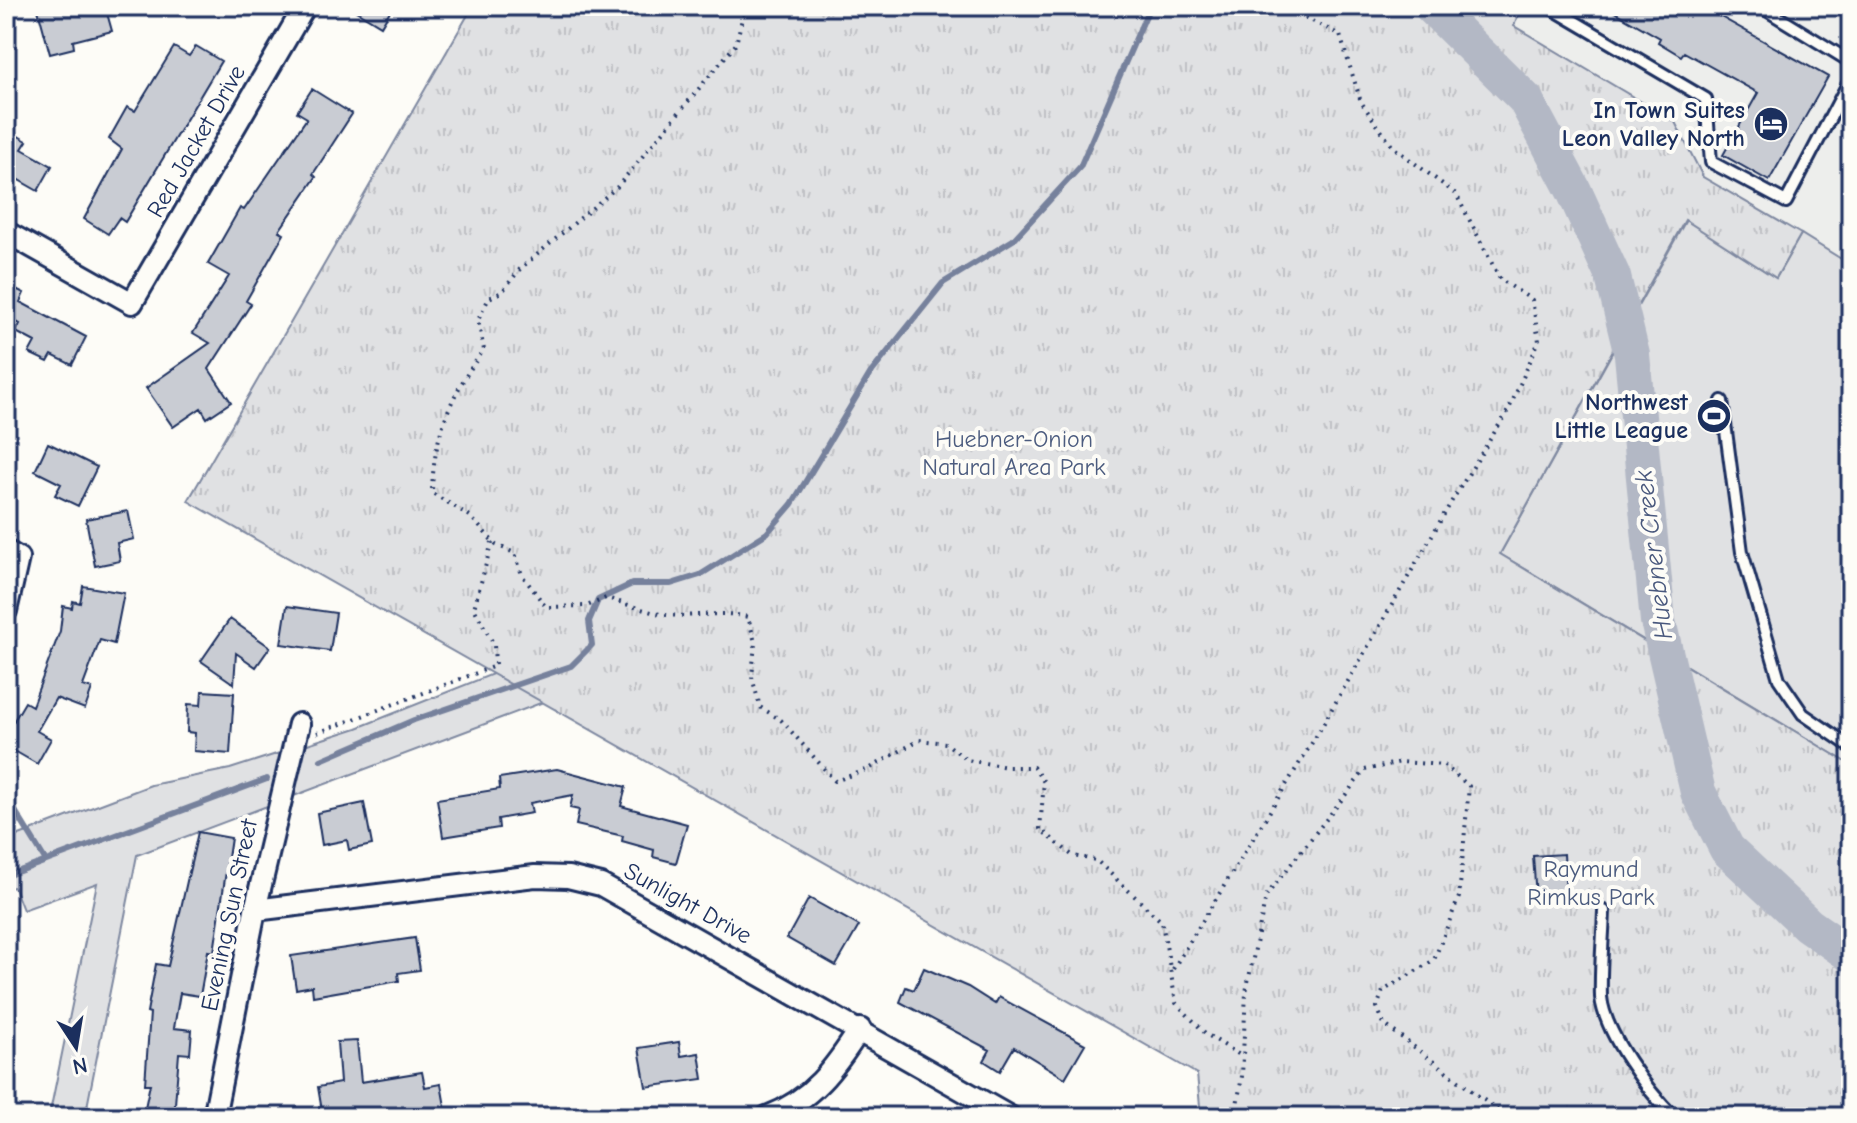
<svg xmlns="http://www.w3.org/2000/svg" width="1857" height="1123" viewBox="0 0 1857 1123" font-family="'Comic Neue',sans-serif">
<defs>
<pattern id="park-tufts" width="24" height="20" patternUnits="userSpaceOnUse" patternTransform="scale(2)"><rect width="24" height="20" fill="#e0e1e3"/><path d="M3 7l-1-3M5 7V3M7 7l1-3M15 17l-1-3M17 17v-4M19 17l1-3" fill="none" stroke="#c0c1c5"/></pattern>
</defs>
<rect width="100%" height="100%" fill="#fdfcf7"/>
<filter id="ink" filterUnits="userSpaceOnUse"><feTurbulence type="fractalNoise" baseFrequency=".0125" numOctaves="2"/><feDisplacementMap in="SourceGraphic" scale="16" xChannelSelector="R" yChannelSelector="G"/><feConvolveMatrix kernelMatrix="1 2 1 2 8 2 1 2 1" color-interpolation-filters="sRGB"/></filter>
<g filter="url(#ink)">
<!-- built -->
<path fill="#edeeec" d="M 1522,6 L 1851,7 L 1851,265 L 1703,177 L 1675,122 L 1514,26 Z"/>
<!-- green -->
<path fill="#e0e1e3" stroke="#7e88a0" stroke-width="2" d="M 1686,220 L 1776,278 L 1801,234 L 1851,265 L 1851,765 L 1500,554 Z
M 495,673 L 546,701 L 137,855 L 85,1117 L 49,1117 L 97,883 L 23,910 L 14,887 L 6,889 L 6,840 L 151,785 L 230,769 L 357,728 Z"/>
<!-- park -->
<path fill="url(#park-tufts)" stroke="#7e88a0" stroke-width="2" d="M 473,6 L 1522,6 L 1514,26 L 1675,122 L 1703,177 L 1801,234 L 1776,278 L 1685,220 L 1500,554 L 1851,765 L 1851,1117 L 1201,1117 L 1197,1074 L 188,501 Z"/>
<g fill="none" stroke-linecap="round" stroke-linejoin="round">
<!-- stream -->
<path stroke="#76819c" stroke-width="6" d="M 321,760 L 414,720 L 571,666 L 592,645 L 589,621 L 598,600 L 632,584 L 671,584 L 700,575 L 767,533 L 792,504 L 870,374 L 943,283 L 1013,240 L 1080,167 L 1150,6
M 6,796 L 46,861
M 6,876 L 267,779"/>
<!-- river -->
<path stroke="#b3b8c5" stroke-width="36" d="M 1431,6 L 1525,99 L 1574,191 L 1613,277 L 1632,355 L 1658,621 L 1698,792 L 1727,849 L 1808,925 L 1851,955"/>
</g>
<!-- building -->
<path fill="#c9ccd3" stroke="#1b2f5e" stroke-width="2" d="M 37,6 L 105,6 L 112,31 L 73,41 L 74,48 L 50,54 Z
M 348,6 L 393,6 L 381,26 Z
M 1604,6 L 1701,6 L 1828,77 L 1769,181 L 1723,155 L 1758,93 L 1684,52 L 1681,56 L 1658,42 L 1660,38 Z
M 196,46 L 221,61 L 125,222 L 119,218 L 108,234 L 84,219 L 122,149 L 109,139 L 127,107 L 135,111 L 174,47 L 189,56 Z
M 312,89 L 352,114 L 313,174 L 316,177 L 279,231 L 284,234 L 246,301 L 251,304 L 209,369 L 231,402 L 207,418 L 201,408 L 173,427 L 146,388 L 210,343 L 193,333 L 229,276 L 208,264 L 240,208 L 244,210 L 307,118 L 297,112 Z
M 6,129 L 27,141 L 22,149 L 52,166 L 38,191 L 8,174 L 6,178 Z
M 6,284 L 24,293 L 20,302 L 86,337 L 72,365 L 52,355 L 48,362 L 29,353 L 35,342 L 16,332 L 20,324 L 11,319 L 6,329 Z
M 48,443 L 97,467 L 78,506 L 55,495 L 61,484 L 35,471 Z
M 128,511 L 134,539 L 117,543 L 120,561 L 95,566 L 86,519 Z
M 83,586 L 124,593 L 114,644 L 100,640 L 83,686 L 92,689 L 85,709 L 56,698 L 37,731 L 51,739 L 37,764 L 6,746 L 6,734 L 25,702 L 32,706 L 60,631 L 63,606 L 72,608 L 73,601 L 80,603 Z
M 287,606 L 336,613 L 330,651 L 281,644 Z
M 230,619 L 270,647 L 256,667 L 236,653 L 234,684 L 201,661 Z
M 202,691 L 234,693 L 230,754 L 194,751 L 195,733 L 187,732 L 188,704 L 201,705 Z
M 557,769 L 626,787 L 621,806 L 687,824 L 676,863 L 653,857 L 654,850 L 622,841 L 623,836 L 576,825 L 579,810 L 570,808 L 573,795 L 530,803 L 532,813 L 498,819 L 499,828 L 443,837 L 437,799 L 500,789 L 499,778 Z
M 364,803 L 372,845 L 349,850 L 347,840 L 322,845 L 317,813 Z
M 198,832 L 231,838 L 214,952 L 208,951 L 200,996 L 180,993 L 174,1028 L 192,1030 L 190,1054 L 179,1053 L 174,1117 L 143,1117 L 150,1084 L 145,1084 L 150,1013 L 147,1012 L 156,964 L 168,966 Z
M 1564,854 L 1566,896 L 1536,897 L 1533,856 Z
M 809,898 L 859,926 L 836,966 L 787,938 Z
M 415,938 L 420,970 L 398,973 L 399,981 L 313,996 L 312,986 L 296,989 L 291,956 Z
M 924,968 L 968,987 L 995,1004 L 999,997 L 1085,1044 L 1065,1078 L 1014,1047 L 1000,1071 L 984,1061 L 990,1050 L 900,1002 L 906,987 L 914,990 Z
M 357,1041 L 361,1082 L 422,1072 L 425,1087 L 441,1084 L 446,1112 L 423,1116 L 422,1112 L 393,1117 L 323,1117 L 318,1087 L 340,1083 L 337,1042 Z
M 679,1042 L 681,1056 L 699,1053 L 703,1079 L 646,1087 L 639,1048 Z"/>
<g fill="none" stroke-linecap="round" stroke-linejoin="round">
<!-- service casing -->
<g stroke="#1b2f5e" stroke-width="16">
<path id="service" d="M 1548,6 L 1706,99 L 1711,162 L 1786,202 L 1851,78
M 1760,6 L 1851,62
M 1722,401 L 1742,552 L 1779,679 L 1803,714 L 1851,747
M 1604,911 C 1603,939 1600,969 1601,997 C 1604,1032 1649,1093 1674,1117"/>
</g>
<!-- minor casing -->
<g stroke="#1b2f5e" stroke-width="26">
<path id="minor" d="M 6,232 L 132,303 L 305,6
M 6,551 L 18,558 L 6,611
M 255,910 L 535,876 L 568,877 L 601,885 L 1010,1117
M 214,1117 L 255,910 L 299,724
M 767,1117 C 812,1100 835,1068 860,1029"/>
</g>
<!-- path -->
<path stroke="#1b2f5e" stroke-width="4" stroke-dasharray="2 6" stroke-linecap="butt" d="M 745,6 L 736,44 L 617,187 L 520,269 L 502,292 L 489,298 L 478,320 L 484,350 C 450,394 433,438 432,493 L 470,516 L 496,545 L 515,553 L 522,575 L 546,607 L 587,606 L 606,598 C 625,603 646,612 666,615 C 695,618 720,610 748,617 L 755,642 L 752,677 L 760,707 L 781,720 L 835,781 L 869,769 L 919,740 L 946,743 L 967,760 L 1007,767 L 1033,767 L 1044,782 L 1040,829 L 1073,856 L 1096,860 L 1162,922 L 1176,1003 L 1206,1034 L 1243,1057
M 317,733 L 495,666 L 494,645 L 474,608 L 492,542
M 1173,969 L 1318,733 L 1453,499 L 1509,409 L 1539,341 L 1532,300 L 1500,279 L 1456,194 L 1393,147 L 1361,102 L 1340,35 L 1282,6
M 1235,1117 L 1242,1076 L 1246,992 L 1266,896 L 1365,770 L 1401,762 L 1444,765 L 1469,786 L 1459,897 L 1434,960 L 1383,991 L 1377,1007 L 1384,1024 L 1497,1110 L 1513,1117"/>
<!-- service -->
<use href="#service" stroke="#fdfcf7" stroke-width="10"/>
<!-- minor -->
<use href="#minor" stroke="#fdfcf7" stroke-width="20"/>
</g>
</g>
<!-- icons -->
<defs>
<g id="hotel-disc" transform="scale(1.8)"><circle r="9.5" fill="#1b2f5e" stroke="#fdfcf7"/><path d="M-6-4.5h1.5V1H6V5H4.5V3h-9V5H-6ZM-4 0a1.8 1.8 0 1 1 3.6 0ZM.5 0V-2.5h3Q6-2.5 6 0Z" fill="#fff"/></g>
<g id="stadium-disc" transform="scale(1.8)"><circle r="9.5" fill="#1b2f5e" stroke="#fdfcf7"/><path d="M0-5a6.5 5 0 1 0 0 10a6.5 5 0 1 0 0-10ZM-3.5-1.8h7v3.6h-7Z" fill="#fff"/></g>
</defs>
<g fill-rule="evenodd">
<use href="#hotel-disc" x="1771" y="124"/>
<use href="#stadium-disc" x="1714" y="416"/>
</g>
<g text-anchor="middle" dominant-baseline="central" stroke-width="8" stroke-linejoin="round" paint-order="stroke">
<!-- poi labels -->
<g font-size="24" font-weight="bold" fill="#1b2f5e" stroke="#fdfcf7" text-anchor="end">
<text x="1745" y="110">In Town Suites<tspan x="1745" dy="28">Leon Valley North</tspan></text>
<text x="1688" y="402">Northwest<tspan x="1688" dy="28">Little League</tspan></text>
</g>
<!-- street labels -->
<g font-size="24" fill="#1b2f5e" stroke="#fdfcf7">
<text transform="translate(196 141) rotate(-60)">Red Jacket Drive</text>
<text transform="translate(688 903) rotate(29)">Sunlight Drive</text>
<text transform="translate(229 915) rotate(-78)">Evening Sun Street</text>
</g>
<!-- park labels -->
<g font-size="24" fill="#4c5c7f" stroke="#fdfcf7">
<text x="1014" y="439">Huebner-Onion<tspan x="1014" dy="28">Natural Area Park</tspan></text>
<text x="1591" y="869">Raymund<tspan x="1591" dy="28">Rimkus Park</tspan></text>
</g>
<!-- water labels -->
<g font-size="26" font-style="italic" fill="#49587d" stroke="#fdfcf7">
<text transform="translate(1654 555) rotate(-97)">Huebner Creek</text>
</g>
</g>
<!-- margin -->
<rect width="1857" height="1123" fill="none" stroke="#fdfcf7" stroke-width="32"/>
<rect x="16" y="16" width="1825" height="1091" fill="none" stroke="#1b2f5e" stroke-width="3" filter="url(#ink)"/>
<!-- north arrow -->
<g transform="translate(76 1047) rotate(168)" stroke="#fdfcf7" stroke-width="6" paint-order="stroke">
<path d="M0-6L14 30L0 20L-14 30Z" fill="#1b2f5e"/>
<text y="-12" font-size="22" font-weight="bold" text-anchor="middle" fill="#1b2f5e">N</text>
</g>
</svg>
